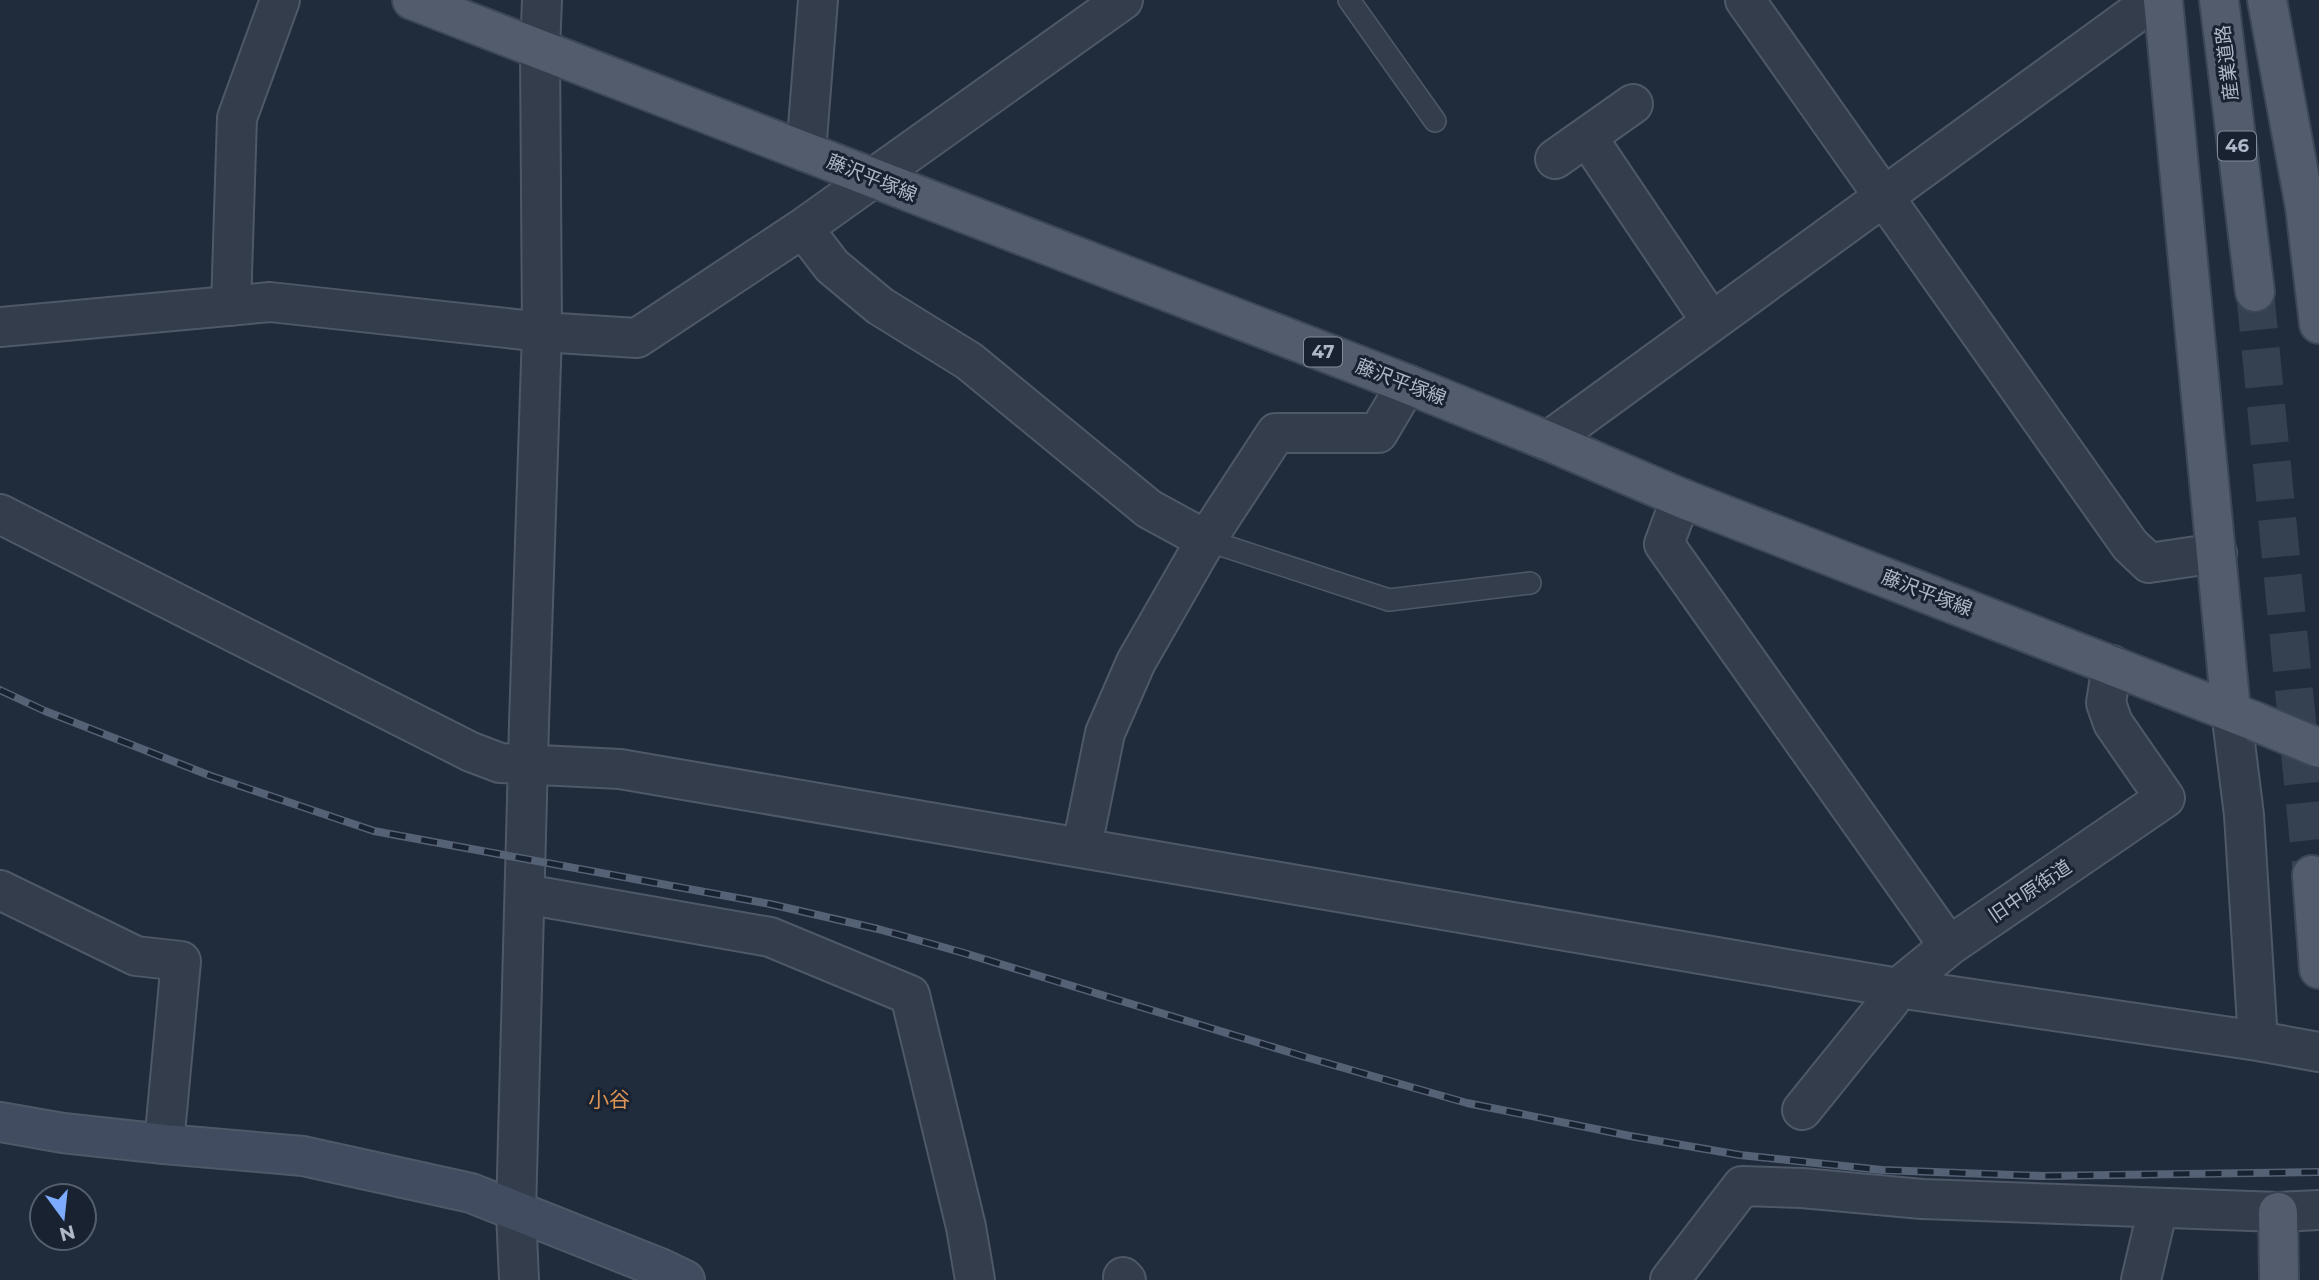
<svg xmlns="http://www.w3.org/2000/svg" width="2319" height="1280" viewBox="0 0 2319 1280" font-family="Montserrat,'Noto Sans JP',sans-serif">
<rect width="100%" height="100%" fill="#202b3c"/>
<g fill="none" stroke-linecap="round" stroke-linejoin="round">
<!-- primary-tunnel -->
<path stroke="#354051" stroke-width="38" stroke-dasharray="38 19" stroke-linecap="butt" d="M 2255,292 L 2312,875"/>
<!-- lane casing -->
<g stroke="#4f5867" stroke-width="24">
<path id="lane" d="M 1349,0 L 1435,121
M 1206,540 L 1389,600 L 1530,583"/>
</g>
<!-- street casing -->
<g stroke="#4f5867" stroke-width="42">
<path id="street" d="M 1745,0 L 2130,545 L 2149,563 L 2217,553
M 1587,137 L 1711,321
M 806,152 L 818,0
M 1555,159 L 1633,104
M 803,228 L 832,266 L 880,306 L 969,361 L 1149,509 L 1206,540
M 231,306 L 237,118 L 280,0
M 0,327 L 270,302 L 542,332 L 637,338 L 803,228 L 1123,0
M 1548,441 L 2154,0
M 1681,498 L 1664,544 L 1949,946
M 0,514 L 471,752 L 500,763 L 620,769 L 1898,988 L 2258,1041 L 2319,1052
M 2231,711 L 2244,815 L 2258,1041
M 1082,846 L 1105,733 L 1136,662 L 1206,540 L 1276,433 L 1378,433 L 1407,384
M 0,890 L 136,956 L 181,961 L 164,1144
M 525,894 L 770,937 L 910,995 L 966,1227 L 975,1280
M 1802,1110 L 1890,1001 L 1898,988 L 1949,946 L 2165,798 L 2113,723 L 2106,703 L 2112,665
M 1123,1277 L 1126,1280
M 519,1280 L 516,1212 L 529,723 L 542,332 L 540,49 L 542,0
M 1670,1280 L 1742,1186 L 1802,1188 L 1922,1199 L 2278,1212 L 2319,1210
M 2141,1280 L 2158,1208"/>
</g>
<!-- secondary casing -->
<g stroke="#4f5867" stroke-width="42">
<path id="secondary" d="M 0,1122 L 63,1133 L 164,1144 L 303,1156 L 471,1193 L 660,1268 L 685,1280"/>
</g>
<!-- primary casing -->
<g stroke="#3d4655" stroke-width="42">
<path id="primary" d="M 412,0 L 1407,384 L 1548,441 L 1681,498 L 2254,721
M 2163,0 L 2231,711
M 2219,0 L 2255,292
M 2267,0 L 2305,207 L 2319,324
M 2312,875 L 2319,969
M 2278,1212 L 2279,1280"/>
</g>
<!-- lane -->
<use href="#lane" stroke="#343d4c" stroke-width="21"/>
<!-- street -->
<use href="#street" stroke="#343d4c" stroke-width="38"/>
<!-- secondary -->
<use href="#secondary" stroke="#414c60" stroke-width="38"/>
<!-- primary -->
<use href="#primary" stroke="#525c6d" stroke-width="38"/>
<!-- rail casing -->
<g stroke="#556174" stroke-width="8">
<path id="rail" d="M 0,690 L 45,711 L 211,776 L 374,831 L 770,904 L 878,929 L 964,953 L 1302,1056 L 1467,1103 L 1630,1136 L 1740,1155 L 1882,1170 L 2042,1176 L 2319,1172"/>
</g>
<!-- rail -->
<use href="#rail" stroke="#192231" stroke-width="5" stroke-dasharray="16" stroke-linecap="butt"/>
<!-- primary-bridge casing -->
<g stroke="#3d4655" stroke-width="42" stroke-linecap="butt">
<path id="primary-bridge" d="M 2254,721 L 2319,748"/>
</g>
<!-- primary-bridge -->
<use href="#primary-bridge" stroke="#525c6d" stroke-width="38"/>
</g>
<g text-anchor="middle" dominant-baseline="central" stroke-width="6" stroke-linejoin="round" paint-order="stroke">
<!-- shield labels -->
<g fill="#192231" stroke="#828b9b" stroke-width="2">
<rect x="2218" y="131.5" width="38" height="29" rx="5"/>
<rect x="1304" y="337.5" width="38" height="29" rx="5"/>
</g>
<g font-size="18" font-weight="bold" fill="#afb8c8">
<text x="2237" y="146">46</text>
<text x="1323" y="352">47</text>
</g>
<!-- street labels -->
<g font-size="19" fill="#afb8c8" stroke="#192231">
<text transform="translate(2227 63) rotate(-97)">産業道路</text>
<text transform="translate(872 178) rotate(22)">藤沢平塚線</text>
<text transform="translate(1401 382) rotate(21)">藤沢平塚線</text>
<text transform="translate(1927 593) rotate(21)">藤沢平塚線</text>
<text transform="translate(2030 891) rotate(-34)">旧中原街道</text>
</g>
<!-- neighbourhood labels -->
<g font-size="21" fill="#dd9455" stroke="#192231">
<text x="609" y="1099">小谷</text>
</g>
</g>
<!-- north arrow -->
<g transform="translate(63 1217) rotate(165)"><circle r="33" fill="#192231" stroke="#555e6d" stroke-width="2"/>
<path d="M0-5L12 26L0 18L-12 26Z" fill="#7dacff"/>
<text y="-10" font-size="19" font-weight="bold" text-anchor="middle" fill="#afb8c8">N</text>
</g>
</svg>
